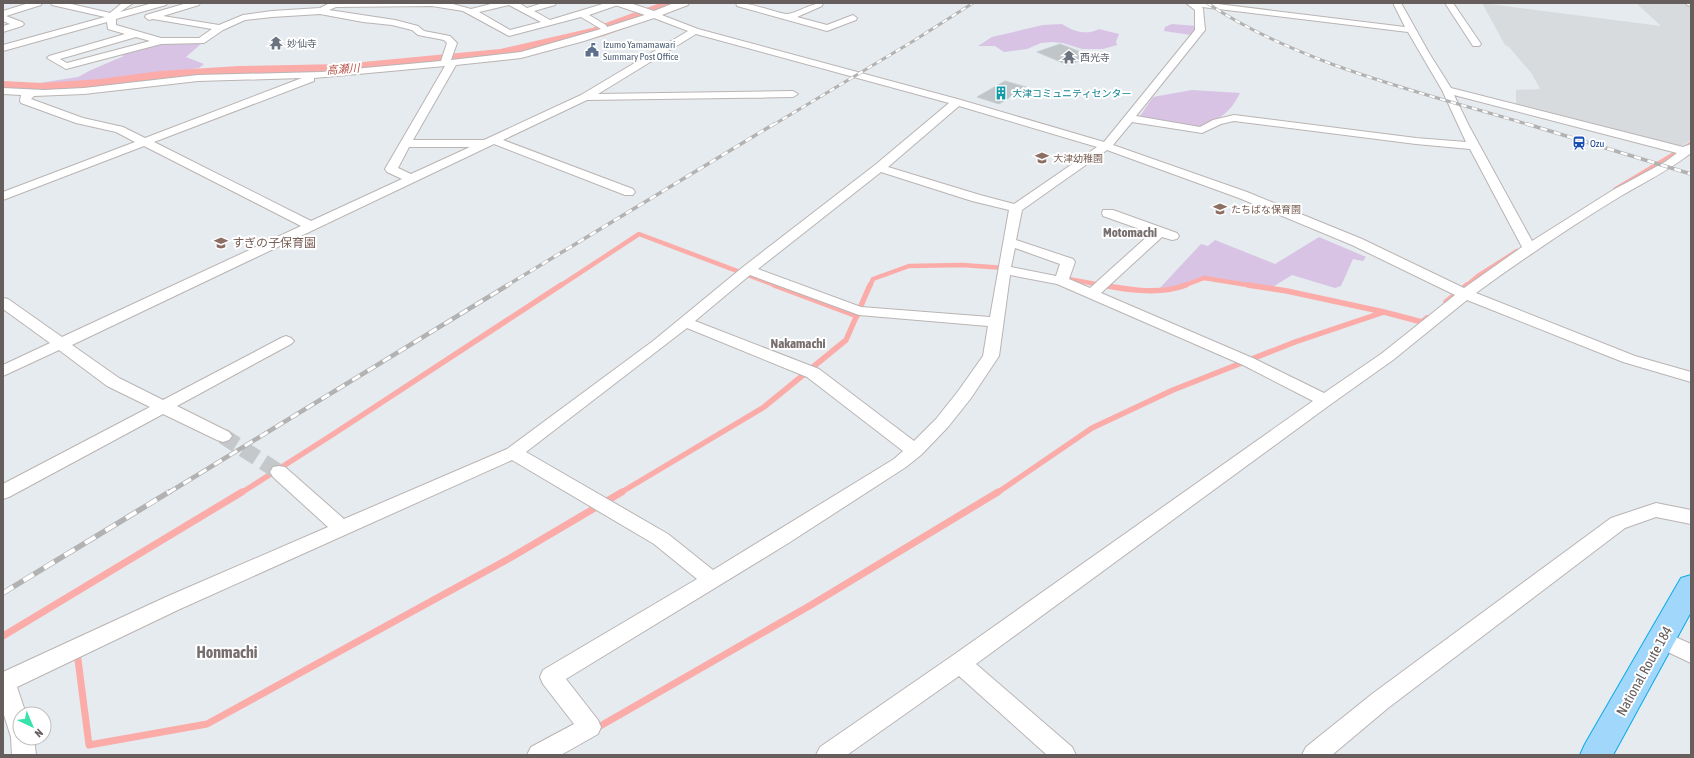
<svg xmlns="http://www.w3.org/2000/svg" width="1694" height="758" viewBox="0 0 1694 758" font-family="'Asap Condensed','Noto Sans JP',sans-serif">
<rect width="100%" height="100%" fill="#e5ebef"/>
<!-- industrial -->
<path fill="#d8dbde" d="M 1482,3 L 1661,26 L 1636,3 L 1691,4 L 1691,140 L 1678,148 L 1516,105 L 1516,90 L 1540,89 L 1532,74 L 1509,47 L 1505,45 Z"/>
<!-- green -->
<path fill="#d8c3e5" d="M 1062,24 C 1073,31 1086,36 1099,29 L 1119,34 L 1116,42 L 1117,45 L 1103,49 L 1082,49 L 1063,43 L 1052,42 L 1041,43 L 1027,49 L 1004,52 L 995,46 L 978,46 L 992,37 L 1043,25 Z
M 1172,24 L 1197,26 L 1196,30 L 1191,35 L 1164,31 L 1165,27 Z
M 161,42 L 202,43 L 186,57 L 204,64 L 199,68 L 100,84 L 30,88 L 33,84 L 78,77 L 91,70 L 124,56 L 117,54 Z
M 1192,90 L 1240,93 C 1229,115 1219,118 1198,130 L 1138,119 L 1153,97 Z
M 1319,237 L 1366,257 L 1363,261 L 1353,259 L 1341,286 L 1335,288 L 1292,275 L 1271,288 L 1203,277 L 1181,286 L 1158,290 L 1201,244 L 1208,246 L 1215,240 L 1275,264 Z"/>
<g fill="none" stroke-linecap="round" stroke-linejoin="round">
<!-- stream-far2 -->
<path stroke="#fbaca9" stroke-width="4.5" d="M 1616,189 L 1691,144
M 1063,278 L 1107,286
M 560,286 L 639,234 L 777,286
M 870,286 L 873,279 L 909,266 L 962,265 L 1005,268
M 1183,286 L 1204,278 L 1254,286
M 1466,286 L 1478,276 L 1517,251"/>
<!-- stream-far1 -->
<path stroke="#fbaca9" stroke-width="5.5" d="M 774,285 L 857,316
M 1102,285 C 1129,290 1160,295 1186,285
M 1248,285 L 1287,291 L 1384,312
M 1446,302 L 1467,285
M 241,493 L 335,433 L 561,285
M 620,493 L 764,407 L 846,340 L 870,285
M 997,493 L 1092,428 L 1173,390 L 1295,342 L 1384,312 L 1422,322 L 1427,318"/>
<!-- stream -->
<path stroke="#fbaca9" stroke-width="7" d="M 3,636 L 242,492
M 77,652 L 89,745 L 207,724 L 510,558 L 622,492
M 595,729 L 811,605 L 998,492"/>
<!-- river -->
<path fill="#fbaca9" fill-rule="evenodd" d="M 660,3 L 685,3 L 682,7 L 604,36 L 500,61 L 342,76 L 239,78 L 160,83 L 100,91 L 42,95 L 3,93 L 3,81 L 42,83 L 100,79 L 160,71 L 239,66 L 342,64 L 500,49 L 592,28 Z"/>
</g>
<!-- building -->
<path fill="#c0c5c8" stroke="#c4cfd3" d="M 1060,44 L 1091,56 L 1068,65 L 1037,52 Z
M 1005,81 L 1026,87 L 999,104 L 977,97 Z"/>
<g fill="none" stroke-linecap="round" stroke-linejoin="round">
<!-- minor-tunnel -->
<path stroke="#c5c8ca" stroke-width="16" stroke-dasharray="16 8" stroke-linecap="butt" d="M 223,436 L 279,472"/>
<!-- minor casing -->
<g stroke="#bab4b3" stroke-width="2">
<path id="minor" d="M 29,3 L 42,3 L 41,5 L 6,16 L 22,22 L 24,24 L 22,26 L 3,32 L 3,26 L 10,24 L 3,21 L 3,11 Z
M 51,3 L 67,3 L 110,13 L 122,3 L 133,3 L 120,12 L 153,3 L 167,3 L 166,5 L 116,19 L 116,25 L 161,38 L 199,38 L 212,29 L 153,19 L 149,20 L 145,17 L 146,15 L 187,3 L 200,3 L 199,5 L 163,16 L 219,25 L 243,15 L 272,11 L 320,8 L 330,3 L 449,3 L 471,9 L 495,3 L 519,3 L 527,8 L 543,3 L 556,3 L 555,5 L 534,11 L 550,20 L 606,3 L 619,3 L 618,5 L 589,15 L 606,25 L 607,27 L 654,12 L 698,29 L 961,100 L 1104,142 L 1195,30 L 1195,10 L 1186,3 L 1210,3 L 1405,27 L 1393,3 L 1401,3 L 1429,53 L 1451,88 L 1683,147 L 1691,144 L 1691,153 C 1669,170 1645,182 1621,196 C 1571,226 1523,259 1476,293 L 1635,356 L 1691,372 L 1691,382 L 1623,362 L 1467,300 L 1393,360 L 1331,404 L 976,664 L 1072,747 L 1076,755 L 1047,755 L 959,676 L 847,755 L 816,755 L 820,747 L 952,656 L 1313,401 L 1243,365 L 1057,284 L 1010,275 L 999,356 L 971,398 L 948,427 L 921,455 L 906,467 L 787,544 L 566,679 L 598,720 L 601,727 L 598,734 L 561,755 L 527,755 L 531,747 L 574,724 L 543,684 L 540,677 L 543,670 L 697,579 L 654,544 L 512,460 L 180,609 L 17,687 L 26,714 L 20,714 L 20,738 L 34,738 L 36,755 L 12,755 L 11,737 L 3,712 L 3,672 L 166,597 L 328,527 L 273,477 L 270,472 L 273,467 L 279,466 L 285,467 L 344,519 L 507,449 L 653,341 L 743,267 L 875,165 L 949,103 L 696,34 L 598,94 L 793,91 L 798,94 L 793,97 L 587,100 L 503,140 L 633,189 L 635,192 L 633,195 L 625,195 L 494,144 L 72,345 L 119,378 L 163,400 L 281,338 L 286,336 L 291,338 L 294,341 L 291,344 L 177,406 L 229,432 L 232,436 L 229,440 L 223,442 L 217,440 L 163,414 L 9,497 L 3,499 L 3,484 L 150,407 L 107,386 L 59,350 L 3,376 L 3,365 L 50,343 L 3,309 L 3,298 L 8,299 L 62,337 L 301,226 L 144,146 L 3,200 L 3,192 L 135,142 L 116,132 L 76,123 L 21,103 L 20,101 L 21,95 L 3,94 L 3,88 L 44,90 L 84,88 L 198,75 L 321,72 L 441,61 L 447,43 L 444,40 L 418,35 L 412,30 L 392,25 L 363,22 L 320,14 L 272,17 L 245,20 L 223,30 L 204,43 L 161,44 L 66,69 L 47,58 L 49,56 L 125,34 L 108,29 L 107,22 L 3,51 L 3,45 L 105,17 L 52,5 ZM 509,5 L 541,22 L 510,30 L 479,12 ZM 432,6 L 463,11 L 509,36 L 581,17 L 601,29 L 521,52 L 451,60 L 457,43 L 450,36 L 424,31 L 418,26 L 395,20 L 329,10 L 336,7 ZM 1202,7 L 1408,32 L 1442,90 L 1466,142 L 1416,138 L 1234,115 L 1213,120 L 1200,127 L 1136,116 L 1205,30 L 1203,9 ZM 654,18 L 688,31 L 581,95 L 484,140 L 413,140 L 456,65 L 521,58 L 584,41 ZM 136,37 L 150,41 L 67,63 L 60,59 ZM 445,66 L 385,169 L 387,172 L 402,179 L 311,221 L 154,142 L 314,81 L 314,78 ZM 302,78 L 145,138 L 123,127 L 83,118 L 31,99 L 34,96 L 84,94 L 198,81 ZM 1454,95 L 1677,153 L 1665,162 L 1613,190 L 1532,241 L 1469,126 ZM 959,106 L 1097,147 L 1014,204 L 980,195 L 888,167 ZM 1234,121 L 1416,144 L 1470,149 L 1522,247 L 1464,288 L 1362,239 L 1247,192 L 1113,145 L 1132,122 L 1202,133 L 1221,124 ZM 409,147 L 470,147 L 411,174 L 398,168 ZM 1107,150 L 1239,198 L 1352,245 L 1455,295 L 1381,354 L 1324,393 L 1255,359 L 1101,293 L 1162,237 L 1172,240 L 1177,239 L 1179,236 L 1177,233 L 1113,210 L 1103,210 L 1102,213 L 1103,216 L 1151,233 L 1090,288 L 1069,279 L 1075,262 L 1073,259 L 1016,240 L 1022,210 ZM 881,172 L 972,201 L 1009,210 L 990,317 L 861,307 L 758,269 ZM 1015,248 L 1060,264 L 1056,276 L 1011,267 ZM 750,275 L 859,315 L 988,326 L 983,356 L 959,390 L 936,419 L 914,441 L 819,369 L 695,321 ZM 687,328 L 807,377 L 903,451 L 894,459 L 713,570 L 668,534 L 526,452 Z
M 736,3 C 754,3 769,11 786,14 C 794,15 810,3 823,3 L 822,6 L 797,17 L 827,25 L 853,15 L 857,18 L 856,20 L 827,31 L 737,6 Z
M 1445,3 L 1453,3 L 1481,44 L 1479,46 L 1473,46 Z
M 1686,3 L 1691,3 L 1691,6 L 1687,5 Z
M 1656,503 L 1691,510 L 1691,524 L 1656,517 L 1625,528 L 1388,708 L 1332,755 L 1302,755 L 1306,747 L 1372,694 L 1611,518 Z
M 1662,631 L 1691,644 L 1691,663 L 1655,646 L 1651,640 L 1655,634 Z"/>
</g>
<!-- tertiary casing -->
<g stroke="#bab4b3" stroke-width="2">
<path id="tertiary" d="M 614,3 L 630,3 L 654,11 L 674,3 L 689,3 L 688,5 L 654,18 L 615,5 Z"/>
</g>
<!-- trunk casing -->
<g stroke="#0aaaea" stroke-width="2">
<path id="trunk" d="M 1691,575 L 1691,612 L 1613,755 L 1580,755 L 1585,744 L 1681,578 Z"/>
</g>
<!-- minor -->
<use href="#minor" fill="#fff" fill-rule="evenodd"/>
<!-- tertiary -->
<use href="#tertiary" fill="#fff" fill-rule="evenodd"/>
<!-- trunk -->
<use href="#trunk" fill="#a0d7fa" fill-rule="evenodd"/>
<!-- rail-far3 casing -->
<g stroke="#b3b2b2" stroke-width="3">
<path id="rail-far3" d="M 1207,3 C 1300,65 1424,93 1530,125
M 773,125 L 915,40 L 973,3"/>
</g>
<!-- rail-far2 casing -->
<g stroke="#b3b2b2" stroke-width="3.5">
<path id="rail-far2" d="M 1527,124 L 1691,174
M 506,286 L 774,124"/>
</g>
<!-- rail-far1 casing -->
<g stroke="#b3b2b2" stroke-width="4.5">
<path id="rail-far1" d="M 168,493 L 508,285"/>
</g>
<!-- rail casing -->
<g stroke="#b3b2b2" stroke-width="5.5">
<path id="rail" d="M 3,593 L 169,492"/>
</g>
<!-- rail-far3 -->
<use href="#rail-far3" stroke="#fff" stroke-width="2" stroke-dasharray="5.5" stroke-linecap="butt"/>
<!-- rail-far2 -->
<use href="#rail-far2" stroke="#fff" stroke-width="2.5" stroke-dasharray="7" stroke-linecap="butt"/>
<!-- rail-far1 -->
<use href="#rail-far1" stroke="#fff" stroke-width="3" stroke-dasharray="9" stroke-linecap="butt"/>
<!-- rail -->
<use href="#rail" stroke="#fff" stroke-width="4" stroke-dasharray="12" stroke-linecap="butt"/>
</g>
<!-- icons -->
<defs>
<g id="temple-bare" transform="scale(1.08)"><path d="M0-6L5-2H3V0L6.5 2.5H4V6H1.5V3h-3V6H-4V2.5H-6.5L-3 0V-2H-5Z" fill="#6b7280" stroke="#fff" stroke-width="2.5" paint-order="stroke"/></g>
<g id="civic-bare" transform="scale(1.08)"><path d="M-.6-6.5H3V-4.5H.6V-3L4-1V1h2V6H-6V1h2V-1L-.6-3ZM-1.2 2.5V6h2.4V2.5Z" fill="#5c6f8a" stroke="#fff" stroke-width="2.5" paint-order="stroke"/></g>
<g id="building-bare" transform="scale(1.08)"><path d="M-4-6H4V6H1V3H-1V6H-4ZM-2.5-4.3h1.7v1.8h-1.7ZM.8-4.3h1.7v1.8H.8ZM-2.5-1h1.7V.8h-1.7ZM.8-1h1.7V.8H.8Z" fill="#0f9aa8" stroke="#fff" stroke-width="2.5" paint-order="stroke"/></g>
<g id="station-bare" transform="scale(1.08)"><path d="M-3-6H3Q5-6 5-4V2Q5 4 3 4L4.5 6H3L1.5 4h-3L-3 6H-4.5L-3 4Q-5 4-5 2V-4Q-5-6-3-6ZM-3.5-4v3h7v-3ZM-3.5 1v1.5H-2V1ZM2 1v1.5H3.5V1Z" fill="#1a4fb4" stroke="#fff" stroke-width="2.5" paint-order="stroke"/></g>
<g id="school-bare" transform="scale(1.08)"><path d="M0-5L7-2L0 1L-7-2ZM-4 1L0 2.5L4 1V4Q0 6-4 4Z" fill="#8d6e63" stroke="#fff" stroke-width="2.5" paint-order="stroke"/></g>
</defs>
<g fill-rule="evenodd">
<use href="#temple-bare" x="276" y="43"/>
<use href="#civic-bare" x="592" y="50"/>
<use href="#temple-bare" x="1069" y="57"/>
<use href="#building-bare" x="1001" y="93"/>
<use href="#station-bare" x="1579" y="143"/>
<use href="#school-bare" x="1042" y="158"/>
<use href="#school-bare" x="1220" y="209"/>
<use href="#school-bare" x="221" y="243"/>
</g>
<g text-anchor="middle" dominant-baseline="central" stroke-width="4" stroke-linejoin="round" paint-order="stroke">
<!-- far-worship labels -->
<g font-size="10" fill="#5b616d" stroke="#fff" text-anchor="start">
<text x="287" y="43">妙仙寺</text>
<text x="1080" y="57">西光寺</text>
</g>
<!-- far-service labels -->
<g font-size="10" fill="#4e5e75" stroke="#fff" text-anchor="start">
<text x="603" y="44">Izumo Yamamawari<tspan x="603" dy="12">Summary Post Office</tspan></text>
</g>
<!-- far-culture labels -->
<g font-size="10" fill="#0d838f" stroke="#fff" text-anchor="start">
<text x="1012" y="93">大津コミュニティセンター</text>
</g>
<!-- far-transit labels -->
<g font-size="10" fill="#164399" stroke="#fff" text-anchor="start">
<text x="1590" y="143">Ozu</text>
</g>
<!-- far-education labels -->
<g font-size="10" fill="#785e54" stroke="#fff" text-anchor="start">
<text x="1053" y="158">大津幼稚園</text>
<text x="1231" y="209">たちばな保育園</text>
</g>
<!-- far-water labels -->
<g font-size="11" font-style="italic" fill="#b65448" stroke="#fff">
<text transform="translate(343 69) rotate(-4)">高瀬川</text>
</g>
<!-- education labels -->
<g font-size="12" fill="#785e54" stroke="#fff" text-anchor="start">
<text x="232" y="243">すぎの子保育園</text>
</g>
<!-- neighbourhood labels -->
<g font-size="13" font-weight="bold" fill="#776f6e" stroke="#fff">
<text x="1130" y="232">Motomachi</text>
<text x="798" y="343">Nakamachi</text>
</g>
<!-- near-street labels -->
<g font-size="14" fill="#655e5d" stroke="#fff">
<text transform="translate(1644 671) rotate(-61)">National Route 184</text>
</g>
<!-- near-neighbourhood labels -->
<g font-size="16" font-weight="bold" fill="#776f6e" stroke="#fff">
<text x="227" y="652">Honmachi</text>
</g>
</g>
<!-- border -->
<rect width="1694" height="758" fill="none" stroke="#655e5d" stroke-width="8"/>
<!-- north arrow -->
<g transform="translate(32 726) rotate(136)"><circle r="19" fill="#ffffff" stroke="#c1bfbe"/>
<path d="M0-3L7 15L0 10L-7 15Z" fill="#38e2ab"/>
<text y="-6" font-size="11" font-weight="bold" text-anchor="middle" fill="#655e5d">N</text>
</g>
</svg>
